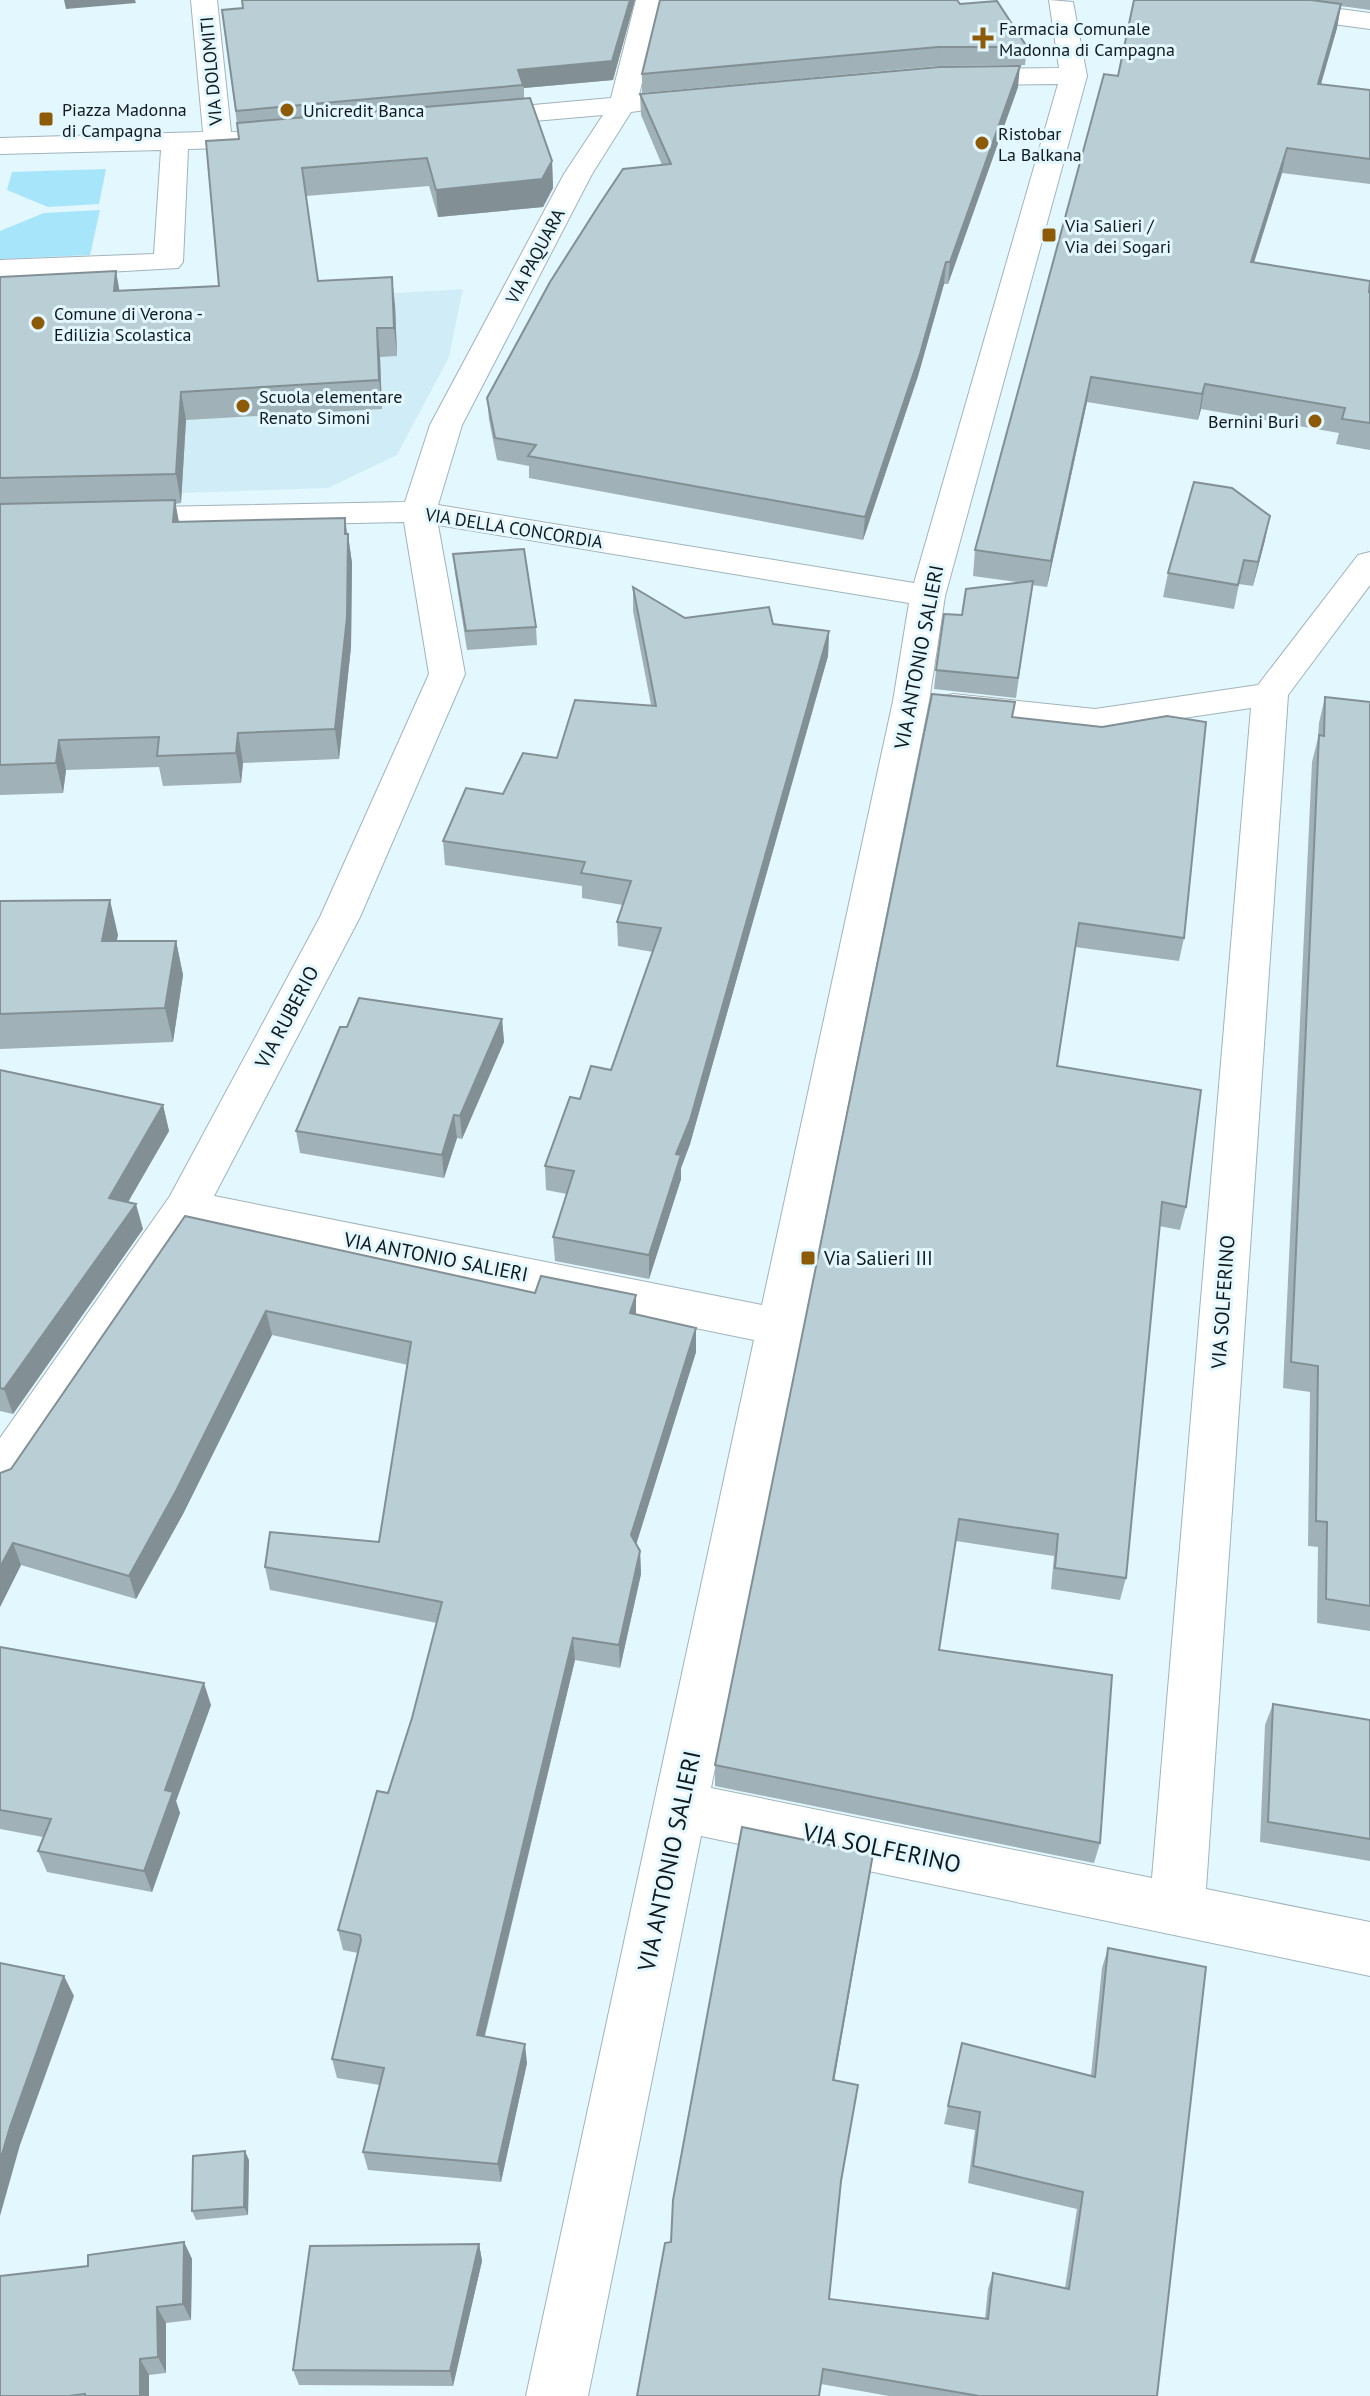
<svg xmlns="http://www.w3.org/2000/svg" width="1370" height="2396" viewBox="0 0 1370 2396" font-family="'PT Sans',sans-serif">
<rect width="100%" height="100%" fill="#e3f7ff"/>
<!-- built -->
<path fill="#d0edf7" d="M 463,289 L 449,357 L 397,455 L 328,488 L 39,498 L 88,312 Z"/>
<!-- green -->
<path fill="#a7e5fb" d="M 106,169 L 99,204 L 48,207 L 7,190 L 12,172 Z
M 100,210 L 90,255 L 0,259 L 0,231 L 44,213 Z"/>
<g fill="none" stroke-linecap="round" stroke-linejoin="round">
<!-- street casing -->
<g stroke="#a0b4ba" stroke-width="2">
<path id="street" d="M 191,0 L 217,0 L 231,132 L 276,133 L 280,139 L 276,145 L 266,147 L 188,149 L 183,262 L 178,268 L 0,278 L 0,260 L 154,254 L 161,150 L 0,154 L 0,138 L 203,132 Z
M 636,0 L 662,0 L 639,95 L 653,97 L 657,103 L 653,109 L 631,112 L 592,174 L 462,425 L 438,505 L 914,583 L 1058,84 L 960,85 L 951,83 L 947,77 L 951,71 L 960,69 L 1059,68 L 1049,0 L 1073,2 L 1087,76 L 945,596 L 929,701 L 711,1788 L 1152,1878 L 1251,708 L 1095,731 L 953,716 L 940,713 L 935,705 L 940,697 L 953,694 L 1095,709 L 1258,685 L 1358,555 L 1370,552 L 1370,585 L 1288,695 L 1206,1889 L 1370,1922 L 1370,1976 L 701,1836 L 588,2396 L 526,2396 L 754,1340 L 197,1226 L 17,1491 L 0,1497 L 0,1438 L 170,1196 L 320,917 L 429,674 L 404,522 L 0,530 L 0,510 L 405,502 L 430,425 L 564,174 L 603,115 L 478,126 L 468,124 L 464,118 L 468,112 L 478,110 L 611,98 ZM 438,525 L 909,603 L 893,701 L 762,1305 L 214,1196 L 360,917 L 465,674 Z
M 1200,0 L 1270,0 L 1370,13 L 1370,29 L 1213,8 Z"/>
</g>
<!-- path -->
<path stroke="#829095" stroke-width="3" stroke-dasharray="1 4" stroke-linecap="butt" d="M 719,86 L 853,75"/>
<!-- street -->
<use href="#street" fill="#fff" fill-rule="evenodd"/>
</g>
<!-- wall -->
<path fill="#a0b1b7" d="M 242,0 L 635,0 L 613,80 L 524,88 L 524,98 L 552,161 L 553,188 L 543,207 L 438,217 L 429,186 L 306,196 L 318,281 L 395,305 L 397,356 L 380,357 L 382,409 L 186,420 L 181,503 L 175,504 L 179,522 L 345,518 L 352,563 L 351,647 L 339,759 L 243,763 L 241,783 L 163,786 L 159,767 L 66,770 L 63,793 L 0,795 L 0,277 L 120,291 L 219,286 L 239,139 L 222,10 L 243,8 Z
M 1134,0 L 1370,0 L 1370,10 L 1341,6 L 1337,28 L 1321,84 L 1370,90 L 1370,184 L 1282,173 L 1254,263 L 1370,293 L 1370,450 L 1336,444 L 1339,433 L 1201,409 L 1198,420 L 1087,402 L 1047,587 L 1032,585 L 1016,698 L 934,689 L 936,670 L 962,615 L 1017,582 L 973,576 L 975,550 L 1118,76 Z
M 960,4 L 1027,47 L 1025,65 L 937,66 L 642,93 L 642,74 Z
M 1018,87 L 948,284 L 944,284 L 918,376 L 863,540 L 529,478 L 529,466 L 497,460 L 489,420 L 487,398 L 662,165 L 641,115 L 640,94 Z
M 1265,540 L 1253,586 L 1239,584 L 1234,609 L 1163,597 L 1168,573 Z
M 453,554 L 536,627 L 537,645 L 467,650 L 455,573 Z
M 633,587 L 685,618 L 773,624 L 829,631 L 828,656 L 690,1144 L 681,1168 L 681,1179 L 649,1279 L 555,1261 L 553,1237 L 567,1194 L 546,1190 L 545,1166 L 580,1099 L 611,1070 L 653,952 L 618,946 L 617,922 L 623,905 L 582,898 L 582,886 L 445,865 L 443,841 L 503,794 L 557,758 L 651,705 L 633,611 Z
M 1325,697 L 1370,702 L 1370,1631 L 1317,1623 L 1318,1547 L 1308,1546 L 1310,1392 L 1283,1388 L 1312,762 L 1318,738 L 1319,723 Z
M 1013,717 L 1184,938 L 1179,961 L 1075,947 L 1057,1066 L 1186,1207 L 1180,1230 L 1159,1226 L 1126,1578 L 1120,1600 L 1051,1589 L 1054,1556 L 956,1541 L 939,1650 L 1100,1843 L 1094,1863 L 715,1786 L 715,1765 Z
M 0,901 L 118,935 L 116,941 L 176,941 L 183,975 L 173,1042 L 0,1049 Z
M 502,1019 L 504,1042 L 462,1139 L 457,1138 L 444,1178 L 300,1153 L 296,1131 L 347,1027 Z
M 0,1070 L 163,1105 L 169,1131 L 128,1202 L 143,1229 L 13,1414 L 0,1411 Z
M 185,1216 L 696,1328 L 696,1352 L 636,1544 L 640,1551 L 641,1574 L 620,1668 L 575,1660 L 485,2036 L 527,2063 L 501,2182 L 368,2170 L 363,2152 L 380,2085 L 337,2078 L 332,2059 L 358,1953 L 343,1950 L 338,1930 L 388,1793 L 412,1718 L 437,1623 L 270,1590 L 265,1567 L 379,1542 L 408,1365 L 272,1335 L 183,1514 L 136,1599 L 21,1565 L 0,1607 L 11,1469 Z
M 0,1647 L 211,1705 L 176,1801 L 180,1813 L 152,1892 L 47,1872 L 38,1851 L 43,1837 L 0,1829 Z
M 1273,1704 L 1370,1720 L 1370,1861 L 1260,1842 L 1265,1725 Z
M 873,1854 L 834,2080 L 858,2085 L 840,2190 L 829,2299 L 985,2319 L 988,2289 L 993,2273 L 1065,2288 L 1077,2209 L 968,2183 L 975,2130 L 944,2124 L 962,2043 L 1091,2075 L 1102,1968 L 1108,1948 L 1157,2396 L 889,2396 L 821,2384 L 671,2242 Z
M 249,2160 L 248,2215 L 196,2220 L 192,2211 Z
M 184,2242 L 192,2259 L 191,2320 L 166,2323 L 166,2373 L 149,2375 L 149,2396 L 0,2396 L 88,2266 Z
M 479,2244 L 482,2261 L 453,2386 L 299,2385 L 293,2370 Z"/>
<!-- shaded-wall -->
<path fill="#829095" d="M 64,0 L 135,0 L 136,3 L 66,9 Z
M 630,0 L 635,0 L 613,80 L 524,88 L 518,70 Z
M 1341,4 L 1337,28 L 1314,108 L 1318,84 Z
M 1020,66 L 1018,87 L 948,284 L 950,262 Z
M 1287,148 L 1282,173 L 1246,287 L 1251,262 Z
M 552,161 L 553,188 L 543,207 L 438,217 L 436,190 Z
M 946,262 L 944,284 L 918,376 L 863,540 L 865,517 Z
M 116,271 L 121,299 L 114,291 Z
M 392,277 L 395,305 L 397,356 L 394,328 Z
M 377,328 L 380,357 L 382,409 L 379,380 Z
M 1091,377 L 1087,402 L 1047,587 L 1051,561 Z
M 1205,384 L 1201,409 L 1198,420 L 1202,394 Z
M 181,392 L 186,420 L 181,503 L 176,474 Z
M 175,500 L 180,529 L 173,522 Z
M 1270,516 L 1265,540 L 1253,586 L 1258,562 Z
M 345,518 L 348,548 L 348,534 L 352,563 L 351,647 L 339,759 L 335,729 Z
M 829,631 L 828,656 L 690,1144 L 681,1168 L 681,1179 L 649,1279 L 649,1255 L 676,1154 Z
M 238,733 L 243,763 L 241,783 L 236,753 Z
M 59,740 L 66,770 L 63,793 L 56,763 Z
M 110,900 L 118,935 L 110,975 L 102,941 Z
M 176,941 L 183,975 L 173,1042 L 165,1008 Z
M 502,1019 L 504,1042 L 462,1139 L 460,1116 Z
M 163,1105 L 169,1131 L 116,1223 L 109,1198 Z
M 454,1115 L 457,1138 L 444,1178 L 442,1155 Z
M 136,1204 L 143,1229 L 13,1414 L 4,1389 Z
M 636,1295 L 636,1319 L 630,1313 Z
M 266,1311 L 272,1335 L 183,1514 L 136,1599 L 129,1576 Z
M 696,1328 L 696,1352 L 632,1558 L 631,1535 Z
M 13,1543 L 21,1565 L 0,1607 L 0,1567 Z
M 640,1551 L 641,1574 L 620,1668 L 619,1645 Z
M 573,1638 L 575,1660 L 480,2054 L 477,2035 Z
M 204,1683 L 211,1705 L 176,1801 L 180,1813 L 152,1892 L 144,1871 L 165,1790 Z
M 873,1854 L 870,1874 L 831,2099 L 833,2080 Z
M 64,1976 L 74,1996 L 20,2145 L 0,2216 L 0,2161 L 10,2127 Z
M 525,2044 L 527,2063 L 501,2182 L 498,2164 Z
M 245,2151 L 249,2160 L 248,2215 L 244,2207 Z
M 184,2242 L 192,2259 L 191,2320 L 183,2304 Z
M 479,2244 L 482,2261 L 453,2386 L 450,2371 Z
M 157,2307 L 166,2323 L 166,2373 L 158,2357 Z
M 140,2359 L 149,2375 L 149,2396 L 140,2396 Z"/>
<!-- building -->
<path fill="#baced5" stroke="#829095" stroke-width="2" d="M 242,0 L 630,0 L 612,61 L 518,70 L 523,85 L 236,111 L 222,10 L 243,8 Z
M 660,0 L 957,0 L 960,4 L 997,1 L 1027,47 L 938,47 L 642,74 Z
M 1134,0 L 1311,0 L 1341,4 L 1318,84 L 1370,90 L 1370,159 L 1287,148 L 1251,262 L 1370,281 L 1369,292 L 1370,293 L 1370,423 L 1342,419 L 1345,408 L 1205,384 L 1202,394 L 1091,377 L 1051,561 L 975,550 L 1104,74 L 1118,76 Z
M 1020,66 L 950,262 L 946,262 L 920,354 L 865,517 L 528,456 L 536,445 L 495,438 L 487,398 L 550,282 L 599,205 L 623,169 L 671,164 L 640,94 L 939,67 Z
M 530,98 L 552,161 L 542,179 L 436,190 L 427,158 L 302,168 L 318,281 L 392,277 L 394,328 L 377,328 L 379,380 L 181,392 L 176,474 L 0,478 L 0,277 L 116,271 L 114,291 L 219,286 L 206,141 L 239,139 L 237,123 Z
M 1194,482 L 1232,488 L 1270,516 L 1258,562 L 1244,560 L 1238,585 L 1168,573 Z
M 175,500 L 173,522 L 345,518 L 345,534 L 348,534 L 347,617 L 335,729 L 238,733 L 236,753 L 157,756 L 159,737 L 59,740 L 56,763 L 0,765 L 0,504 Z
M 524,549 L 536,627 L 466,631 L 453,554 Z
M 1033,581 L 1018,678 L 936,670 L 944,614 L 962,615 L 966,589 Z
M 633,587 L 685,618 L 769,607 L 773,624 L 829,631 L 690,1120 L 676,1154 L 681,1155 L 649,1255 L 553,1237 L 574,1171 L 545,1166 L 570,1097 L 580,1099 L 591,1066 L 611,1070 L 661,928 L 617,922 L 631,881 L 581,873 L 585,862 L 443,841 L 466,788 L 503,794 L 523,753 L 557,758 L 575,700 L 656,706 Z
M 932,694 L 1015,702 L 1012,717 L 1102,727 L 1167,716 L 1206,722 L 1184,938 L 1079,923 L 1057,1066 L 1201,1090 L 1186,1207 L 1162,1202 L 1126,1578 L 1055,1568 L 1058,1534 L 959,1519 L 939,1650 L 1112,1675 L 1100,1843 L 715,1765 Z
M 1325,697 L 1370,702 L 1370,1606 L 1326,1599 L 1327,1522 L 1316,1521 L 1318,1366 L 1291,1362 L 1319,735 L 1324,736 Z
M 110,900 L 102,941 L 176,941 L 165,1008 L 0,1014 L 0,901 Z
M 359,998 L 502,1019 L 460,1116 L 454,1115 L 442,1155 L 296,1131 L 340,1027 L 347,1027 Z
M 0,1070 L 163,1105 L 109,1198 L 136,1204 L 4,1389 L 0,1388 Z
M 185,1216 L 535,1293 L 541,1276 L 636,1295 L 630,1313 L 696,1328 L 631,1535 L 640,1551 L 619,1645 L 573,1638 L 477,2035 L 525,2044 L 498,2164 L 363,2152 L 384,2068 L 332,2059 L 361,1940 L 360,1935 L 338,1930 L 377,1791 L 388,1793 L 412,1718 L 442,1602 L 265,1567 L 270,1532 L 379,1542 L 411,1342 L 266,1311 L 176,1491 L 129,1576 L 13,1543 L 0,1567 L 0,1473 L 11,1469 Z
M 0,1647 L 204,1683 L 165,1790 L 173,1792 L 144,1871 L 38,1851 L 51,1819 L 0,1810 Z
M 1273,1704 L 1370,1720 L 1370,1839 L 1268,1822 Z
M 742,1827 L 873,1854 L 833,2080 L 858,2085 L 841,2181 L 829,2299 L 988,2319 L 993,2273 L 1069,2289 L 1083,2192 L 973,2166 L 980,2112 L 948,2106 L 962,2043 L 1095,2077 L 1108,1948 L 1206,1967 L 1157,2396 L 979,2396 L 823,2369 L 819,2396 L 637,2396 L 665,2243 L 671,2242 L 673,2200 Z
M 0,1963 L 64,1976 L 10,2127 L 0,2161 Z
M 245,2151 L 244,2207 L 192,2211 L 193,2156 Z
M 184,2242 L 183,2304 L 157,2307 L 158,2357 L 140,2359 L 140,2396 L 85,2396 L 85,2394 L 69,2396 L 0,2396 L 0,2276 L 88,2266 L 88,2255 Z
M 479,2244 L 450,2371 L 293,2370 L 310,2246 Z"/>
<!-- markers -->
<g fill="#8d5b07" stroke="#e3f7ff" stroke-width="3">
<path d="M979 26h8v8h8v8h-8v8h-8v-8h-8v-8h8z"/>
<circle cx="287" cy="110" r="8"/>
<rect x="38" y="111" width="16" height="16" rx="4"/>
<circle cx="982" cy="143" r="8"/>
<rect x="1041" y="227" width="16" height="16" rx="4"/>
<circle cx="38" cy="323" r="8"/>
<circle cx="243" cy="406" r="8"/>
<circle cx="1315" cy="421" r="8"/>
<rect x="800" y="1250" width="16" height="16" rx="4"/>
</g>
<g text-anchor="middle" dominant-baseline="central" stroke-width="6" stroke-linejoin="round" paint-order="stroke">
<!-- far-poi labels -->
<g font-size="18" fill="#12191c" stroke="#e3f7ff" text-anchor="start">
<text x="999" y="28">Farmacia Comunale<tspan x="999" dy="21">Madonna di Campagna</tspan></text>
<text x="62" y="109">Piazza Madonna<tspan x="62" dy="21">di Campagna</tspan></text>
<text x="303" y="110">Unicredit Banca</text>
<text x="998" y="133">Ristobar<tspan x="998" dy="21">La Balkana</tspan></text>
<text x="1065" y="225">Via Salieri /<tspan x="1065" dy="21">Via dei Sogari</tspan></text>
<text x="54" y="313">Comune di Verona -<tspan x="54" dy="21">Edilizia Scolastica</tspan></text>
<text x="259" y="396">Scuola elementare<tspan x="259" dy="21">Renato Simoni</tspan></text>
<text x="1299" y="421" text-anchor="end">Bernini Buri</text>
</g>
<!-- far-street labels -->
<g font-size="18" fill="#12191c" stroke="#e3f7ff">
<text transform="translate(211 71) rotate(-95)">VIA DOLOMITI</text>
<text transform="translate(535 256) rotate(-62)">VIA PAQUARA</text>
<text transform="translate(514 528) rotate(9)">VIA DELLA CONCORDIA</text>
</g>
<!-- street labels -->
<g font-size="20" fill="#12191c" stroke="#e3f7ff">
<text transform="translate(919 657) rotate(-79)">VIA ANTONIO SALIERI</text>
<text transform="translate(287 1017) rotate(-62)">VIA RUBERIO</text>
<text transform="translate(436 1257) rotate(11)">VIA ANTONIO SALIERI</text>
<text transform="translate(1223 1302) rotate(-86)">VIA SOLFERINO</text>
</g>
<!-- poi labels -->
<g font-size="20" fill="#12191c" stroke="#e3f7ff" text-anchor="start">
<text x="824" y="1258">Via Salieri III</text>
</g>
<!-- near-street labels -->
<g font-size="24" fill="#12191c" stroke="#e3f7ff">
<text transform="translate(882 1848) rotate(12)">VIA SOLFERINO</text>
<text transform="translate(669 1861) rotate(-78)">VIA ANTONIO SALIERI</text>
</g>
</g>
</svg>
